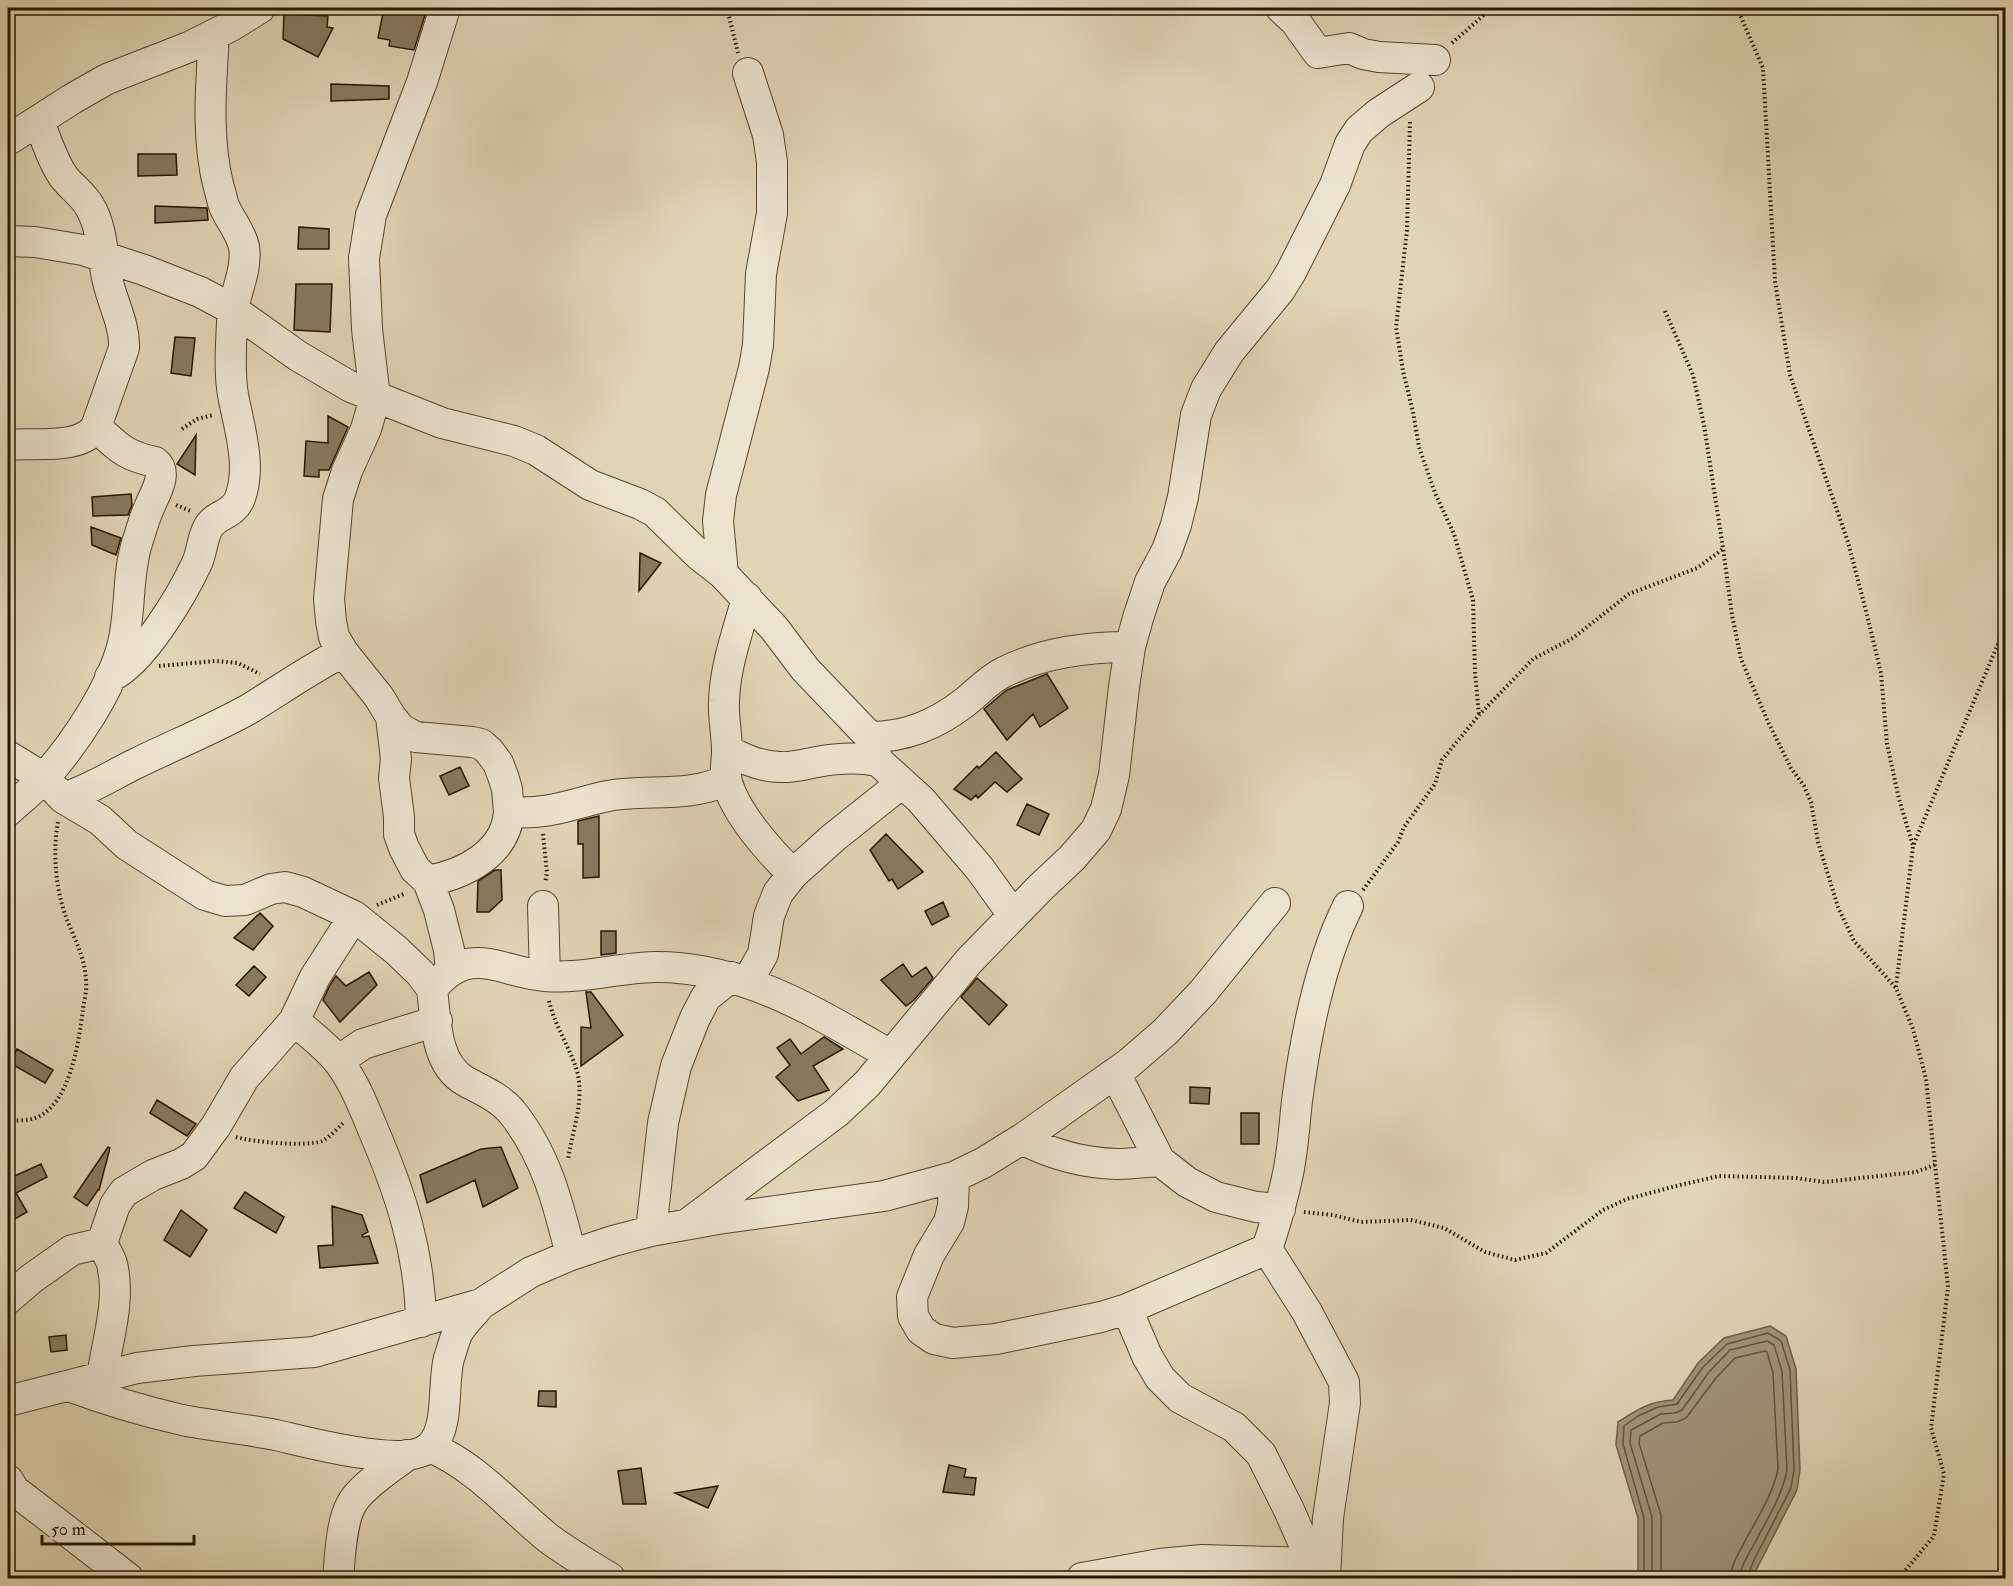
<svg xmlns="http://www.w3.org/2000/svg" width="2013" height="1586" viewBox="0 0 2013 1586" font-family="'IM FELL Double Pica',serif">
<rect width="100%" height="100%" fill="#e1d4b5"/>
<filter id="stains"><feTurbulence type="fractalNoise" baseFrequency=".00333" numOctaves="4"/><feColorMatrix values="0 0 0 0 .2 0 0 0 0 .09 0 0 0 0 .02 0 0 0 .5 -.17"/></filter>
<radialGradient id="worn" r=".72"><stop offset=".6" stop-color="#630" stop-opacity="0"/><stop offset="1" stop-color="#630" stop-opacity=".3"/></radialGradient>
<!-- water -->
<path fill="#a29377" stroke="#716147" stroke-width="1.5" d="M 1770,1326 L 1786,1336 L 1796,1369 L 1800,1470 L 1797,1490 L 1752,1578 L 1638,1578 L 1638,1518 L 1616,1445 L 1618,1422 C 1637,1410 1650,1401 1673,1400 L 1698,1363 L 1724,1338 Z"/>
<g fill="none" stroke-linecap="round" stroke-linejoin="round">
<!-- shore -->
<path stroke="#65543c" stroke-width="1.5" d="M 1644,1578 L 1644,1518 L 1623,1444 L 1624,1426 L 1638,1416 L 1658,1407 L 1677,1404 L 1703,1367 L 1727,1344 L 1768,1333 L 1781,1341 L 1790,1370 L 1794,1470 L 1791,1488 L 1754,1560 L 1747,1578
M 1652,1578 L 1652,1517 L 1630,1443 L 1631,1430 L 1661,1414 L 1675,1413 L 1682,1410 L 1709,1372 L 1730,1350 L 1767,1341 L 1774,1345 L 1782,1371 L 1787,1470 C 1782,1497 1765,1523 1752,1548 C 1747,1557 1740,1568 1739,1578
M 1661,1578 L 1661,1515 L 1639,1443 L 1640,1436 L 1663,1423 L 1677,1422 L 1686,1418 L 1716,1378 L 1735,1358 L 1765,1351 L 1767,1352 L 1773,1373 L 1778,1469 C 1773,1495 1756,1520 1744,1543 C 1738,1554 1731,1566 1730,1578"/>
</g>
<!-- building -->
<path fill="#88795e" stroke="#281600" stroke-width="1.5" d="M 384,8 L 425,15 L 414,50 L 389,46 L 390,40 L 378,38 Z
M 284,14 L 328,16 L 327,27 L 333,28 L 318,57 L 283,39 Z
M 331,84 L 389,86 L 389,99 L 331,101 Z
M 138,154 L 176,154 L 177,175 L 138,176 Z
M 155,206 L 207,208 L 208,220 L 155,223 Z
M 299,227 L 329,229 L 329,249 L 298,249 Z
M 296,284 L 332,284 L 330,332 L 294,330 Z
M 175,337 L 195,338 L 191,376 L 171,373 Z
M 328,416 L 348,427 L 329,470 L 319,470 L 319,477 L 304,476 L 306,441 L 328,443 Z
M 196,435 L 195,475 L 177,464 Z
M 131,494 L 132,505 L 128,515 L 93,516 L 92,497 Z
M 91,527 L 121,538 L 116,555 L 92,545 Z
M 640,553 L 661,563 L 639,591 Z
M 1047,674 L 1068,708 L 1040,727 L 1033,714 L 1007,740 L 984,709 L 1007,690 Z
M 996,752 L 1022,779 L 1007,792 L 995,782 L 978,798 L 976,795 L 971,800 L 954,789 L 977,766 L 979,768 Z
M 460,767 L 469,786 L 449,795 L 440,776 Z
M 1027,804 L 1049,814 L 1039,835 L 1017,825 Z
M 599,816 L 599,877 L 583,878 L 583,844 L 578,844 L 578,821 Z
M 886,834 L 923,872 L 898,889 L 892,879 L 889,881 L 870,850 Z
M 495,870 L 501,870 L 502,900 L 489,912 L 477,912 L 478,881 Z
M 943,902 L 949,916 L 932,925 L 925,911 Z
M 260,913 L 273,926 L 253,950 L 234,938 Z
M 601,931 L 616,931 L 616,953 L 601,955 Z
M 903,964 L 912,977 L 926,967 L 933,978 L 914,1000 L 906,1006 L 881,980 Z
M 254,966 L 266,977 L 249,996 L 236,985 Z
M 369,972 L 377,985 L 340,1022 L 323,1000 L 330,985 L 336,976 L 346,986 Z
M 977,978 L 1007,1005 L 989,1025 L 961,997 Z
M 586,992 L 591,992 L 623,1035 L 581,1066 L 581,1027 L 591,1028 Z
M 824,1037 L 843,1049 L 813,1066 L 829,1090 L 798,1101 L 776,1077 L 790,1065 L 777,1048 L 790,1039 L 801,1054 Z
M 17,1049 L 53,1070 L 45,1083 L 10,1063 Z
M 1190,1087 L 1210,1088 L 1209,1104 L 1190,1103 Z
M 157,1100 L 196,1124 L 187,1136 L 150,1113 Z
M 1241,1113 L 1259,1113 L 1259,1144 L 1241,1144 Z
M 108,1147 L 110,1148 L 99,1190 L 98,1190 L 87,1206 L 74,1197 Z
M 501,1147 L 518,1188 L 483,1207 L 475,1180 L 427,1203 L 420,1175 L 481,1149 Z
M 41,1164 L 47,1177 L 16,1193 L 27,1212 L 8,1223 L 8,1177 L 8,1179 Z
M 245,1192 L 284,1217 L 276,1233 L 234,1208 Z
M 332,1206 L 362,1215 L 368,1232 L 362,1235 L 363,1237 L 369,1236 L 378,1263 L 320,1268 L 318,1246 L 333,1245 Z
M 181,1210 L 207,1230 L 190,1257 L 164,1240 Z
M 66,1335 L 67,1350 L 51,1352 L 49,1337 Z
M 539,1391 L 556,1391 L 556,1407 L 538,1406 Z
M 949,1465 L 966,1469 L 964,1477 L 976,1478 L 974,1495 L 943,1492 Z
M 641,1468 L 646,1504 L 623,1504 L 618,1471 Z
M 718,1486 L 708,1508 L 675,1493 Z"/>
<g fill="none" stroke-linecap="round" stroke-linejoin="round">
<!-- minor casing -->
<g stroke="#56462d" stroke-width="32">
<path id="minor" d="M 445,8 L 422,82 L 371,215 L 364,258 L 367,329 L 375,398 L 366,429 L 347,471 L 338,499 L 329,599 L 331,621 L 334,637 L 343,652 L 379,697 L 391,717 L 401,729 L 416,737 L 472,742 L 481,744 L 489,751 L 498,763 L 503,776 L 507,789 L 509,812
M 1281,8 L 1295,21 L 1318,53 L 1349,48 L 1363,54 L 1379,57 L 1435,60
M 8,140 L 72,99 L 107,79 L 189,47 L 231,26 L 260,8
M 8,241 L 35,242 L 83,250 L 144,270 L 200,292 L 232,309 L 298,356 L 351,387 L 442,423 L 514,441 L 536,450 L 590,485 L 640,504 L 655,512 L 700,556 L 723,574 L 774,628 L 805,669 L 870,737 L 878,761 L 921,800 L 980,869 L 1013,915
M 8,445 C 32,442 80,451 96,427 L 124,348 C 125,325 113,304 108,282 C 102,257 103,229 90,207 C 84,195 71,187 63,176 C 52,159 46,140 39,121
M 723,574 L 718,521 L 721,495 L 754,368 L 758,345 L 761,274 L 772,213 L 772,162 L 768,135 L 748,73
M 747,598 C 738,631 725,666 724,701 C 723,717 727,734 727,751 C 727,761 724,773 727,782 C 736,814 770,852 793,874
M 110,677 C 142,663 182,595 197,563 C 202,552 202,539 208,528 C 215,514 233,516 240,498 C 252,466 239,427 233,395 C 229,371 231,346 232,322 C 232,297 248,272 244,247 C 241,232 230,220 224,206 C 222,200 221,194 219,188 C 206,139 211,85 214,35
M 391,717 L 396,759 L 394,778 L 399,817 L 399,834 L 404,848 L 415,869 L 428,881 L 439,910 L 449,950 L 451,971
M 870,737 C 906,737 935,725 964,703 C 977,693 989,679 1004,672 C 1044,652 1087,647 1130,647
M 727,750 C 743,759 761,767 780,767 C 793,768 805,764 817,762 C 838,758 858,757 878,761
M 8,756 L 44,778 L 63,798 L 100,820 L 127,845 L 205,895 L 225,901 L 245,900 L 271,889 L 285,887 L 303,892 L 354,916 L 396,950 L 420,973 L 432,989
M 63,798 C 90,790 112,775 137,763 C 174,745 213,729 249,709 C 280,690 310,669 343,652
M 8,811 C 20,800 34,789 45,777 C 76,742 112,688 123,643 C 131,610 127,575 137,543 C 141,531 144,519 149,508 C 154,495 169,473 155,462 C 125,456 118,447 96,427
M 428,881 C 465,874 506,853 509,812 C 550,815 570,804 608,796 C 647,789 690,798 726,780
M 543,906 L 545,976
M 747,982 L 763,954 L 769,916 L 778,893 L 793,874 L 833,838 L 902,783
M 294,1021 C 309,1033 326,1046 338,1061 C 353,1080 363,1105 372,1127 C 400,1192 420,1251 421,1322
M 338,1061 L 363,1044 L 437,1021
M 1115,1073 L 1160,1161 L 1187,1182 L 1216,1197 L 1256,1207 L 1280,1209
M 1022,1139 C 1051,1154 1084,1163 1117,1164 C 1131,1164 1146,1162 1160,1161
M 954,1177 L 953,1206 L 949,1222 L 929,1255 L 912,1297 L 913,1316 L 921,1330 L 934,1339 L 953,1343 L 996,1339 L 1101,1317 L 1127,1309 L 1267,1249 C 1275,1225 1282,1202 1287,1178 C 1293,1153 1294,1127 1297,1101 C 1305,1039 1320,962 1348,906
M 686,1225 L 836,1113 L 867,1084 L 969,961 L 1041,887 L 1072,858 L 1096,830 L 1106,809 L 1114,775 L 1124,687 L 1130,647 L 1138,618 L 1150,582 L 1167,550 L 1176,525 L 1183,497 L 1196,415 L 1206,389 L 1229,352 L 1280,290 L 1291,272 L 1335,185 L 1350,144 L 1359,130 L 1379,113 L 1419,87
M 651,1231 L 663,1123 L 676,1066 L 695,1018 L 706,997 L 731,977
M 1267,1249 L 1307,1312 L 1344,1382 L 1345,1403 L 1328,1518 L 1325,1578
M 571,1255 C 558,1203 546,1154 511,1111 C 499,1097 481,1090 465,1081 C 435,1064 436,1020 432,989 C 470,942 498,972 545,976 C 582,979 617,968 654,967 C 742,966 816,1012 890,1055
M 8,1299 L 31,1279 L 72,1250 L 102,1243
M 1127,1309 L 1147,1356 L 1160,1378 L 1180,1398 L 1234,1427 L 1261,1454 L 1289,1510 L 1319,1578
M 102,1377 C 107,1341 121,1301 112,1264 C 110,1257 105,1250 102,1243 L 115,1205 L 124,1192 L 153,1175 L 181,1164 L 194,1156 L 216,1126 L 244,1078 L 294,1021 L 315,977 L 354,916
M 69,1386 C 106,1400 143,1411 182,1420 C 213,1426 245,1429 276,1435 C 307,1442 407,1470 431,1446 C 450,1426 442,1384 449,1358 C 452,1350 454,1340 458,1332 C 464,1322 474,1313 481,1304
M 8,1401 L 137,1368 L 194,1361 L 314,1352 L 481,1304 L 531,1272 L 571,1255 L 613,1241 L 651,1231 L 718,1219 L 884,1196 L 954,1177 L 983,1163 L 1022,1139 L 1128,1064 L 1165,1032 L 1203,992 L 1275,903
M 430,1447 C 477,1467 509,1506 548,1538 C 568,1553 589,1565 610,1578
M 8,1480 L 14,1490 L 128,1578
M 338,1578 C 340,1558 341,1523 351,1505 C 360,1487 391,1468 407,1455
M 1082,1578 L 1160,1564 L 1202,1560 L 1311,1563"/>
</g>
<!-- path -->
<path stroke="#281600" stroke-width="4" stroke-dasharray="1.5 3" stroke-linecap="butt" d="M 727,8 L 738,53
M 1737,8 L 1763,68 L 1775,281 L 1790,375 L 1848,542 L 1867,615 L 1881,673 L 1887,744 L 1899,799 L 1913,846
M 1452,43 L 1492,8
M 1410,122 L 1407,230 L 1396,327 L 1403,371 L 1413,412 L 1419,447 L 1435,493 L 1454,534 L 1473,600 L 1475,673 L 1479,715
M 1665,311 L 1693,375 L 1704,425 L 1723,548 L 1732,615 L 1741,659 L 1769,724 L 1791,768 L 1804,786 L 1811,802 L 1818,842 L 1838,907 L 1854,941 L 1896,988 L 1913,1029 L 1926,1079 L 1948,1287 L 1931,1428 L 1944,1474 L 1934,1536 L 1899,1578
M 182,429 L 197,419 L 213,415
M 176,505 L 191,511
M 1998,644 L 2006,662
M 159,666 L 215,661 L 238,663 L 260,674
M 543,834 L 547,873 L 545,883
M 1363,890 L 1398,842 L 1404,827 L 1435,784 L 1442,760 L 1479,715 L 1533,659 L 1573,638 L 1629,594 L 1697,568 L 1723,549
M 377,905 L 406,893
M 1896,987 L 1913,846 L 1998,644 L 2006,617
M 549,1001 C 555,1026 570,1048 577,1071 C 585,1101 572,1131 568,1160
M 8,1121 C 16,1120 27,1121 35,1118 C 70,1106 79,1041 83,1009 C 84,1001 87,991 86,982 C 85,952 71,935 63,908 C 55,881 53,849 58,822
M 236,1137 C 253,1142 306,1147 322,1141 C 330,1137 338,1128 344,1122
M 1304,1212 L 1333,1215 L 1361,1222 L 1411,1220 L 1444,1228 L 1485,1252 L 1515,1260 L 1546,1253 L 1603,1210 L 1627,1199 L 1680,1185 L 1719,1176 L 1796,1178 L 1824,1182 L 1916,1172 L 1937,1164"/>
<!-- minor -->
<use href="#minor" stroke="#ece3cf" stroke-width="30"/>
</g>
<!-- margin -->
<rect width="2013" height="1586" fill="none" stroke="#e1d4b5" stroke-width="30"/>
<rect x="9" y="9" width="1995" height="1568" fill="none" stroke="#281600" stroke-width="3"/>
<rect x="15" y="15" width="1983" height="1556" fill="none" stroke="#281600" stroke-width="1.5"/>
<!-- scale -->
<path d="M42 1535v9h152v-9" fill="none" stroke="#281600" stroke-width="3"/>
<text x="51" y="1535" font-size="18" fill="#281600" stroke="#ece3cf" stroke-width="4.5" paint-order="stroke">50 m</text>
<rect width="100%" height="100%" filter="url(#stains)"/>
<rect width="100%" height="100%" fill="url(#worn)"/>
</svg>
